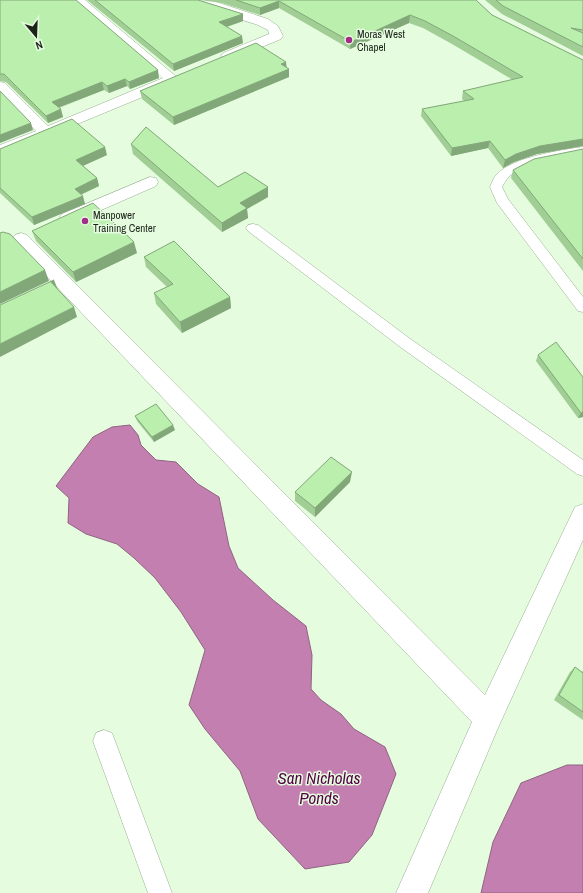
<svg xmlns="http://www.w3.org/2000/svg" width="583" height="893" viewBox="0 0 583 893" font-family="'Archivo Narrow',sans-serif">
<rect width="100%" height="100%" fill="#e5fcdf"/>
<!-- water -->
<path fill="#c27faf" stroke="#906482" d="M 130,425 L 138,435 L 141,445 L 156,460 L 176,462 L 198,484 L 219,497 L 229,546 L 238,568 L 273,600 L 306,626 L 312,655 L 311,689 L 321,700 L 341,714 L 354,729 L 385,747 L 396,774 L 372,835 L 349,862 L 305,869 L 258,819 L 240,771 L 205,729 L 189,705 L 205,650 L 181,612 L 155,578 L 134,558 L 117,544 L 86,534 L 68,523 L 69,498 L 56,486 L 93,437 L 112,427 Z
M 567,765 L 583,765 L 583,893 L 481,893 L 493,842 L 521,783 Z"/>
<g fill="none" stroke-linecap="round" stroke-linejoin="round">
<!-- service casing -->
<g stroke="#98ad92" stroke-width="1">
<path id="service" d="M 583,147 L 583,155 C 563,157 520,163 507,179 C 505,181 504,184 502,187 L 508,199 L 583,297 L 583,312 L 578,311 L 497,203 L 490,187 C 492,182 494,177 497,174 C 514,157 560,150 583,147 Z
M 253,224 L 258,225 L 409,338 L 583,460 L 583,476 L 577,474 L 399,346 L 248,231 L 246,228 L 248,225 Z
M 104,730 L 112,733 L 172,893 L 148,893 L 93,741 L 96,733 Z"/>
</g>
<!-- minor casing -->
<g stroke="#98ad92" stroke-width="1">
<path id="minor" d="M 71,0 L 85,0 L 179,79 L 174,84 L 0,156 L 0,145 L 36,131 L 0,94 L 0,82 L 5,83 L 48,126 L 163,78 Z
M 187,0 L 210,0 L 268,19 L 278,26 L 283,36 L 281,39 L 233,59 L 223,59 L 221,56 L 223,53 L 269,34 L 268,30 L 258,25 L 189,3 Z
M 150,177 L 156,178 L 158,182 L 156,186 L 74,222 L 68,224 L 62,222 L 59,218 L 62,214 Z
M 21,233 L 27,235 L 485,695 L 575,507 L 583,504 L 583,540 L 498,728 L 428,893 L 396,893 L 472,722 L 15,243 L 12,239 L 15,235 Z"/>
</g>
<!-- service -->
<use href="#service" fill="#fff" fill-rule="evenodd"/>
<!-- minor -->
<use href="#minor" fill="#fff" fill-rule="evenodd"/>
</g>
<!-- wall -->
<path fill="#a0ce95" d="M 0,0 L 159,78 L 130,89 L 127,86 L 109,93 L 104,90 L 59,108 L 63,117 L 48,123 L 6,82 L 0,81 Z
M 87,0 L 198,0 L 243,14 L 243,21 L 227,27 L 243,43 L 174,71 Z
M 199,0 L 476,0 L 492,15 L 583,60 L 583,146 L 537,154 L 514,162 L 503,168 L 488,148 L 451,156 L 421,116 L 422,109 L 464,101 L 462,99 L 463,91 L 513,80 L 452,44 L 423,28 L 409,23 L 350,49 L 279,8 L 260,15 L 222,3 Z
M 485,0 L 583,0 L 583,56 L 502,14 Z
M 287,68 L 289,77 L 174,125 L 142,99 L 140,91 Z
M 131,144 L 218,187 L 268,187 L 268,197 L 247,209 L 248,218 L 222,232 L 133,154 Z
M 0,149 L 107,155 L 83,166 L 97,178 L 99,186 L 81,195 L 85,204 L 34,225 L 0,193 Z
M 583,149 L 583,271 L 511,178 L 513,170 Z
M 32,231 L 137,253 L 76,282 L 36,241 Z
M 144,257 L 230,297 L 231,308 L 182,333 L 156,304 L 154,293 L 167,287 L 146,267 Z
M 538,355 L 583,377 L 583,417 L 578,418 L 536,361 Z
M 135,416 L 175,430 L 154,442 L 137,421 Z
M 350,482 L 315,517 L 295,501 L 295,492 Z
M 575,667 L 582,672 L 583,670 L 583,720 L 554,700 L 570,672 Z"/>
<!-- shaded-wall -->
<path fill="#82a779" d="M 279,1 L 279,8 L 260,15 L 260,8 Z
M 243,14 L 243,21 L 220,29 L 219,22 Z
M 410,15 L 409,23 L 350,49 L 351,42 Z
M 242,36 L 243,43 L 174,71 L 173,64 Z
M 286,62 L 287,70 L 281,64 Z
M 289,69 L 289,77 L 174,125 L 173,117 Z
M 158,70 L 159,78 L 130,89 L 129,82 Z
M 125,79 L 127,86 L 109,93 L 107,86 Z
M 102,82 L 104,90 L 54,109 L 52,102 Z
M 61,109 L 63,117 L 48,123 L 46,116 Z
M 31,123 L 33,130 L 0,143 L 0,135 Z
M 583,139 L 583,146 L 537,154 L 514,162 L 503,168 L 505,160 L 516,154 L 540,146 Z
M 490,141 L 488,148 L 451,156 L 452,148 Z
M 105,147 L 107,155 L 78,168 L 76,160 Z
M 97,178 L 99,186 L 77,196 L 75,189 Z
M 268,187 L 268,197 L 247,209 L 248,218 L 222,232 L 222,223 L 240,203 Z
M 83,196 L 85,204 L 34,225 L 32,217 Z
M 134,242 L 137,253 L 76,282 L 73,272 Z
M 45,270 L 49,281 L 0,304 L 0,292 Z
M 54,280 L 58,290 L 51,282 Z
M 230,297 L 231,308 L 182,333 L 180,322 Z
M 74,307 L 77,317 L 0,357 L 0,344 Z
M 583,412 L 583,417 L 578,418 L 581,413 Z
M 173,425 L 175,430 L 154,442 L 152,437 Z
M 352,472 L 350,482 L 315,517 L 315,508 Z"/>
<!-- building -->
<path fill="#baefad" stroke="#82a779" d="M 0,0 L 76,0 L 158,70 L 129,82 L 125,79 L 107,86 L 102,82 L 52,102 L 61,109 L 46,116 L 4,74 L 0,74 Z
M 95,0 L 198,0 L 243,14 L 219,22 L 242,36 L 173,64 Z
M 236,0 L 476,0 L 492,15 L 583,60 L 583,139 L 540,146 L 516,154 L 505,160 L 490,141 L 452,148 L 422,109 L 474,99 L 463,91 L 523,77 L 453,36 L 425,21 L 410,15 L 351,42 L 279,1 L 260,8 Z
M 496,0 L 583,0 L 583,30 L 571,28 L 583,33 L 583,47 L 503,6 Z
M 256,43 L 286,62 L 281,64 L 289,69 L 173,117 L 140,91 Z
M 0,91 L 31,123 L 0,135 Z
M 72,119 L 105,147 L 76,160 L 97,178 L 75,189 L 83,196 L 32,217 L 0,188 L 0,149 Z
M 146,127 L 218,187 L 245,172 L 268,187 L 240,203 L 247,208 L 222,223 L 131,144 Z
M 583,149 L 583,259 L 513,170 L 534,159 Z
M 93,203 L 134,242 L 73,272 L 32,231 Z
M 3,232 L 10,234 L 45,270 L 0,292 L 0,233 Z
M 174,241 L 230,297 L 180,322 L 154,293 L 173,284 L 144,257 Z
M 54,280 L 51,282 L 74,307 L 0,344 L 0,305 Z
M 556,342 L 583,377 L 583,412 L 581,413 L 538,355 Z
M 156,404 L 173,425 L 152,437 L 135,416 Z
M 331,457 L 352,472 L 315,508 L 295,492 Z
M 575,667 L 583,673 L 583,712 L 559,695 Z"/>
<!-- markers -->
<g fill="#a02d88" stroke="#e5fcdf" stroke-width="1.5">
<circle cx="349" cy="40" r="4"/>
<circle cx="85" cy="221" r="4"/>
</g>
<g text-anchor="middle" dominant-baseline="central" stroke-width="3" stroke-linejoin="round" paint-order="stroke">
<!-- far-poi labels -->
<g font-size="11" fill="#1c241a" stroke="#e5fcdf" text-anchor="start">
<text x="357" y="34">Moras West<tspan x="357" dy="13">Chapel</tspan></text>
<text x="93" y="215">Manpower<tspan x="93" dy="13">Training Center</tspan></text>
</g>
<!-- near-water labels -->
<g font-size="17" font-style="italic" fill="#530044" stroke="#e5fcdf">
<text x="319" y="777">San Nicholas<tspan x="319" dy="20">Ponds</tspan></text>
</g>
</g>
<!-- north arrow -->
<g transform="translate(36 36) rotate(161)" stroke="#e5fcdf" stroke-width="3" paint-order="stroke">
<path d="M0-3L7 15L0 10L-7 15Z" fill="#1c241a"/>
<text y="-6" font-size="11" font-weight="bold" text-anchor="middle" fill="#1c241a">N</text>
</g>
</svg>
